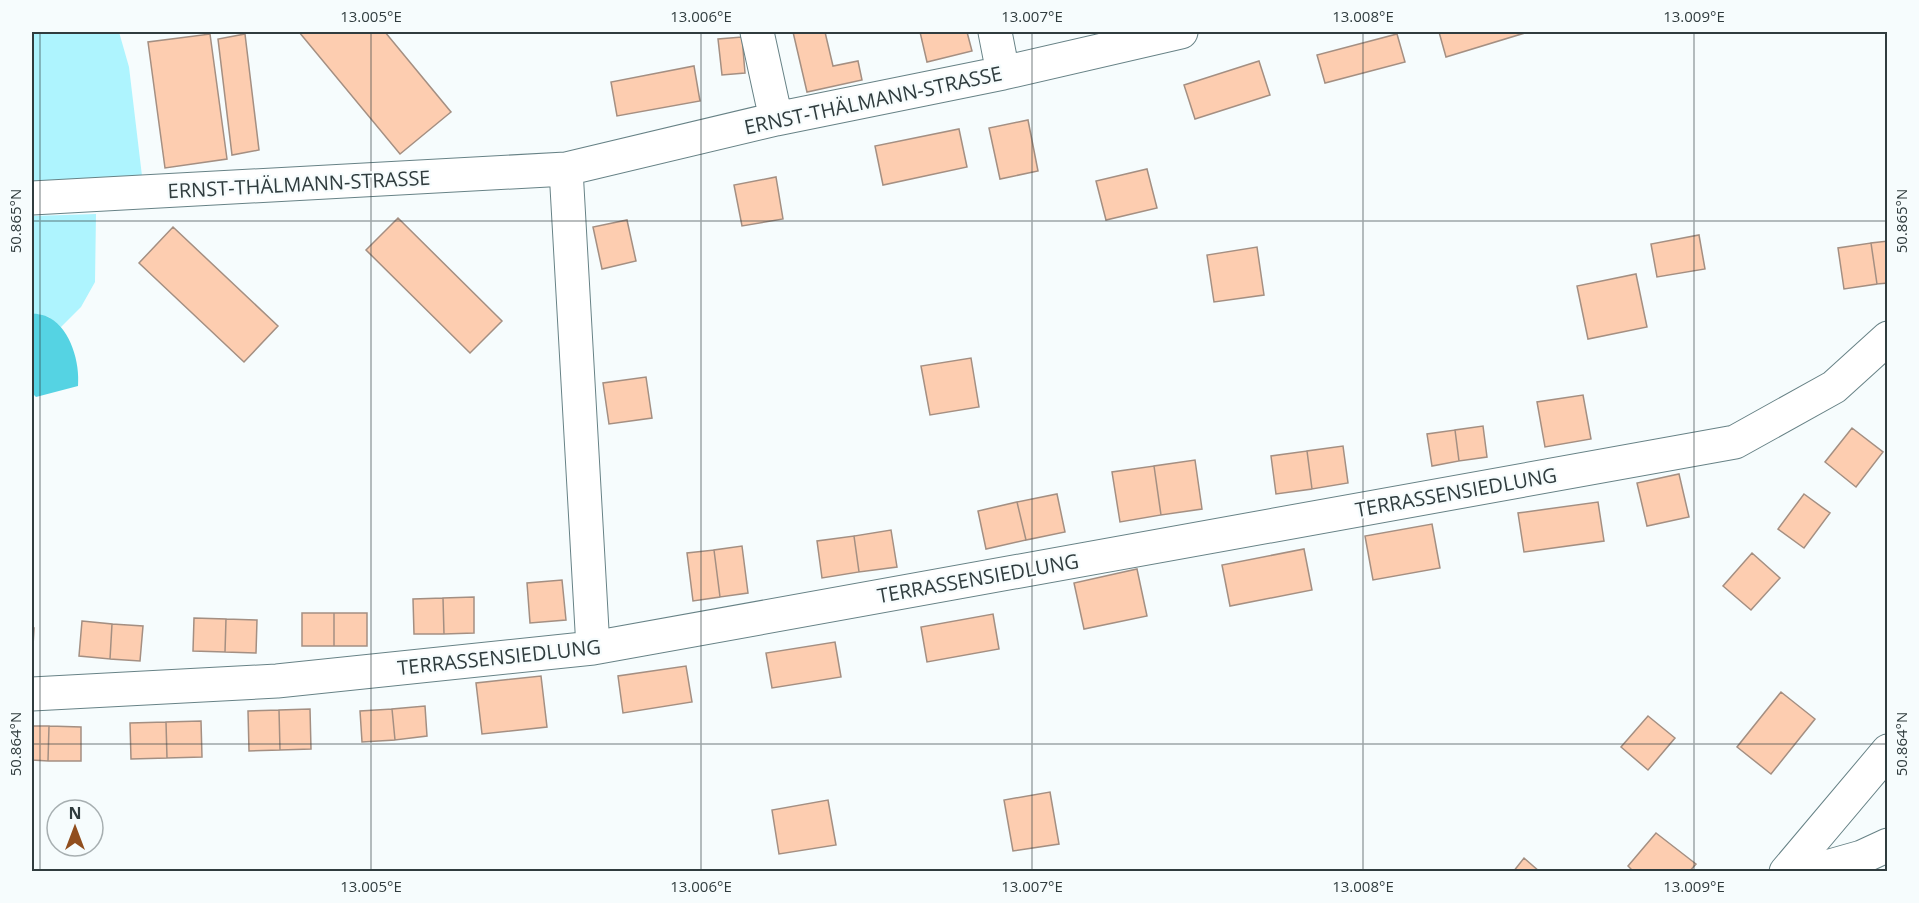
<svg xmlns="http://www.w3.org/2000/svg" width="1919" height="903" viewBox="0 0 1919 903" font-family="'Open Sans',sans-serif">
<rect width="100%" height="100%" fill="#f6fcfd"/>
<!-- green -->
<path fill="#aef4fe" d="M 32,32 L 119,32 L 129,67 L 142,176 L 32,182 Z
M 96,214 L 95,282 L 81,307 L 61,327 L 49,317 L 32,313 L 32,216 Z"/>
<!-- forest -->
<path fill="#55d3e3" d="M 32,313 C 37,314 45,315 50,318 C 71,330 80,363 78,386 L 36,397 L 32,393 Z"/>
<!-- building -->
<path fill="#fdcdb0" stroke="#a48f82" stroke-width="1.5" d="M 299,32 L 385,32 L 451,112 L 400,154 Z
M 793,32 L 825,32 L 833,66 L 858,61 L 862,80 L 807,92 Z
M 920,32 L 967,32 L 972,51 L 927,62 Z
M 1439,32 L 1528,32 L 1446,57 Z
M 210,34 L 227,159 L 165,168 L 148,42 Z
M 245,34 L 259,150 L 232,155 L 218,39 Z
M 1397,34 L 1405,62 L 1325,83 L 1317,55 Z
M 742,37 L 745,73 L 722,75 L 718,39 Z
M 1259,61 L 1270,95 L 1195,119 L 1184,85 Z
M 694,66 L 700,101 L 617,116 L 611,82 Z
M 1028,120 L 1038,171 L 1000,179 L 989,128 Z
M 959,129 L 967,167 L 883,185 L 875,146 Z
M 1147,169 L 1157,208 L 1106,220 L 1096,181 Z
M 776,177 L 783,219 L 742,226 L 734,185 Z
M 398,218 L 502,321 L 470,353 L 366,250 Z
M 627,220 L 636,261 L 602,269 L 593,227 Z
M 173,227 L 278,326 L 244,362 L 139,263 Z
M 1699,235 L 1705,269 L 1657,277 L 1651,244 Z
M 1888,241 L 1888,283 L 1877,284 L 1871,243 Z
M 1871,243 L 1877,284 L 1844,289 L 1838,248 Z
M 1257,247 L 1264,295 L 1214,302 L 1207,255 Z
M 1636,274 L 1647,327 L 1588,339 L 1577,286 Z
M 971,358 L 979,407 L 930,415 L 921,366 Z
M 646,377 L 652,418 L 609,424 L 603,383 Z
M 1583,395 L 1591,439 L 1545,447 L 1537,402 Z
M 1483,426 L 1487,457 L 1459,461 L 1455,430 Z
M 1852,428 L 1883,452 L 1856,487 L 1825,462 Z
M 1455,430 L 1459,461 L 1432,466 L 1427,434 Z
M 1343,446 L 1348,483 L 1312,489 L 1307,451 Z
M 1307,451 L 1312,489 L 1276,494 L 1271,456 Z
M 1195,460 L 1202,509 L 1161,515 L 1154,466 Z
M 1154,466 L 1161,515 L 1120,522 L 1112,472 Z
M 1679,474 L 1689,517 L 1647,526 L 1637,483 Z
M 1057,494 L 1065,532 L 1026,540 L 1017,502 Z
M 1804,494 L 1830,513 L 1804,548 L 1778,529 Z
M 1017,502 L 1026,540 L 986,549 L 978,511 Z
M 1598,502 L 1604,541 L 1524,552 L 1518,513 Z
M 1432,524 L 1440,568 L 1373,580 L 1365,536 Z
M 891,530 L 897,567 L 859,572 L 854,536 Z
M 854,536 L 859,572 L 822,578 L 817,541 Z
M 742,546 L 748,593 L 720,597 L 714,550 Z
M 1304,549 L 1312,590 L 1230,606 L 1222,565 Z
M 714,550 L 720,597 L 693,601 L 687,553 Z
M 1752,553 L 1780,578 L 1751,610 L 1723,586 Z
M 1137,569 L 1147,616 L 1084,629 L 1074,583 Z
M 562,580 L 566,620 L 530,623 L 527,583 Z
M 474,597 L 474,633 L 444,634 L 443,598 Z
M 443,598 L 444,634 L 414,634 L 413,599 Z
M 302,613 L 334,613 L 334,646 L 302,646 Z
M 334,613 L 367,613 L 367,646 L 334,646 Z
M 993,614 L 999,649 L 927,662 L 921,627 Z
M 194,618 L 226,619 L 225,652 L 193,651 Z
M 226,619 L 257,620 L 256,653 L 225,652 Z
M 82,621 L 112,624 L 110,659 L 79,656 Z
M 112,624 L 143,626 L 140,661 L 110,659 Z
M 32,628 L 34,628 L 32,664 Z
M 835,642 L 841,677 L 772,688 L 766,653 Z
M 686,666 L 692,702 L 623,713 L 618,676 Z
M 541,676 L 547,727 L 482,734 L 476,683 Z
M 1781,692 L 1815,719 L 1771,774 L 1737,747 Z
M 425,706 L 427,736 L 395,740 L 392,709 Z
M 310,709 L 311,749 L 280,750 L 279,710 Z
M 392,709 L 395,740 L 362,742 L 360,711 Z
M 279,710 L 280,750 L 249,751 L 248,711 Z
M 1648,716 L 1675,738 L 1648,770 L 1621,747 Z
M 201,721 L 202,757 L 167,758 L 166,722 Z
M 166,722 L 167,758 L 131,759 L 130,723 Z
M 32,726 L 49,726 L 48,761 L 32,760 Z
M 49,726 L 81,727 L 81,761 L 48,761 Z
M 1050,792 L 1059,844 L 1013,851 L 1004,800 Z
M 828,800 L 836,845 L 779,854 L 772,810 Z
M 1656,833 L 1696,864 L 1689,872 L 1629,872 L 1631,869 L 1628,866 Z
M 1524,858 L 1540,872 L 1513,872 Z"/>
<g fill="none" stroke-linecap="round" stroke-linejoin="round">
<!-- street casing -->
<g stroke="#678286" stroke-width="35">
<path id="street" d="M 757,32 L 776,119
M 995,32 L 1003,73
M 566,169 L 593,648
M 32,198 L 566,169 L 776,119 L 1003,73 L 1181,32
M 32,694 L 277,681 L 593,648 L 1735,442 L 1834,387 L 1888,338
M 1809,872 L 1862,857 L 1888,845"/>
</g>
<!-- secondary casing -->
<g stroke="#678286" stroke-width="35">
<path id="secondary" d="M 1786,872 L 1888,751"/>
</g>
<!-- street -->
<use href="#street" stroke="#fff" stroke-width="33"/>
<!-- secondary -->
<use href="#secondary" stroke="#fff" stroke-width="33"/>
</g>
<!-- ticks -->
<path fill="none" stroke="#303c3e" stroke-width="1.5" stroke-opacity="0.45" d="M 40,32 L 40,872M 371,32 L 371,872M 701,32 L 701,872M 1032,32 L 1032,872M 1363,32 L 1363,872M 1694,32 L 1694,872M 32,221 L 1888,221M 32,744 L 1888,744"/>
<g text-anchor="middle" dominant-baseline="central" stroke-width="4.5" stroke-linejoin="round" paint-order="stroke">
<!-- street labels -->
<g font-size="20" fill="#303c3e" stroke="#f6fcfd">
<text transform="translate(873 100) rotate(-12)">ERNST-THÄLMANN-STRASSE</text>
<text transform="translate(299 184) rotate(-3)">ERNST-THÄLMANN-STRASSE</text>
<text transform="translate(1456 492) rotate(-10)">TERRASSENSIEDLUNG</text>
<text transform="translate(978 578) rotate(-10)">TERRASSENSIEDLUNG</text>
<text transform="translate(499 657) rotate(-6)">TERRASSENSIEDLUNG</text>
</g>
</g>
<!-- border -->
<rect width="1919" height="903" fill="none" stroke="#f6fcfd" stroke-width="66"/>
<!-- north arrow -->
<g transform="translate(75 828)"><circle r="28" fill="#f6fcfd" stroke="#a7afb1" stroke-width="1.5"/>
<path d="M0-4.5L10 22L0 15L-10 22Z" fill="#914e1e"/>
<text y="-9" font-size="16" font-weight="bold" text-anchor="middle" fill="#303c3e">N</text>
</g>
<rect x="33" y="33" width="1853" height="837" fill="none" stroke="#303c3e" stroke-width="2"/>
<g font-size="15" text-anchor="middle" fill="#303c3e">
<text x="371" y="22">13.005°E</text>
<text x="701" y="22">13.006°E</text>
<text x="1032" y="22">13.007°E</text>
<text x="1363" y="22">13.008°E</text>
<text x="1694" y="22">13.009°E</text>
<text transform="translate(16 221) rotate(-90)" y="5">50.865°N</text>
<text transform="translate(1902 221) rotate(-90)" y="5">50.865°N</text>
<text transform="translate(16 744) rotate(-90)" y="5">50.864°N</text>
<text transform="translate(1902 744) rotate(-90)" y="5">50.864°N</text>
<text x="371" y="892">13.005°E</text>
<text x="701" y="892">13.006°E</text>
<text x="1032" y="892">13.007°E</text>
<text x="1363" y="892">13.008°E</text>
<text x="1694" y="892">13.009°E</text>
</g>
</svg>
